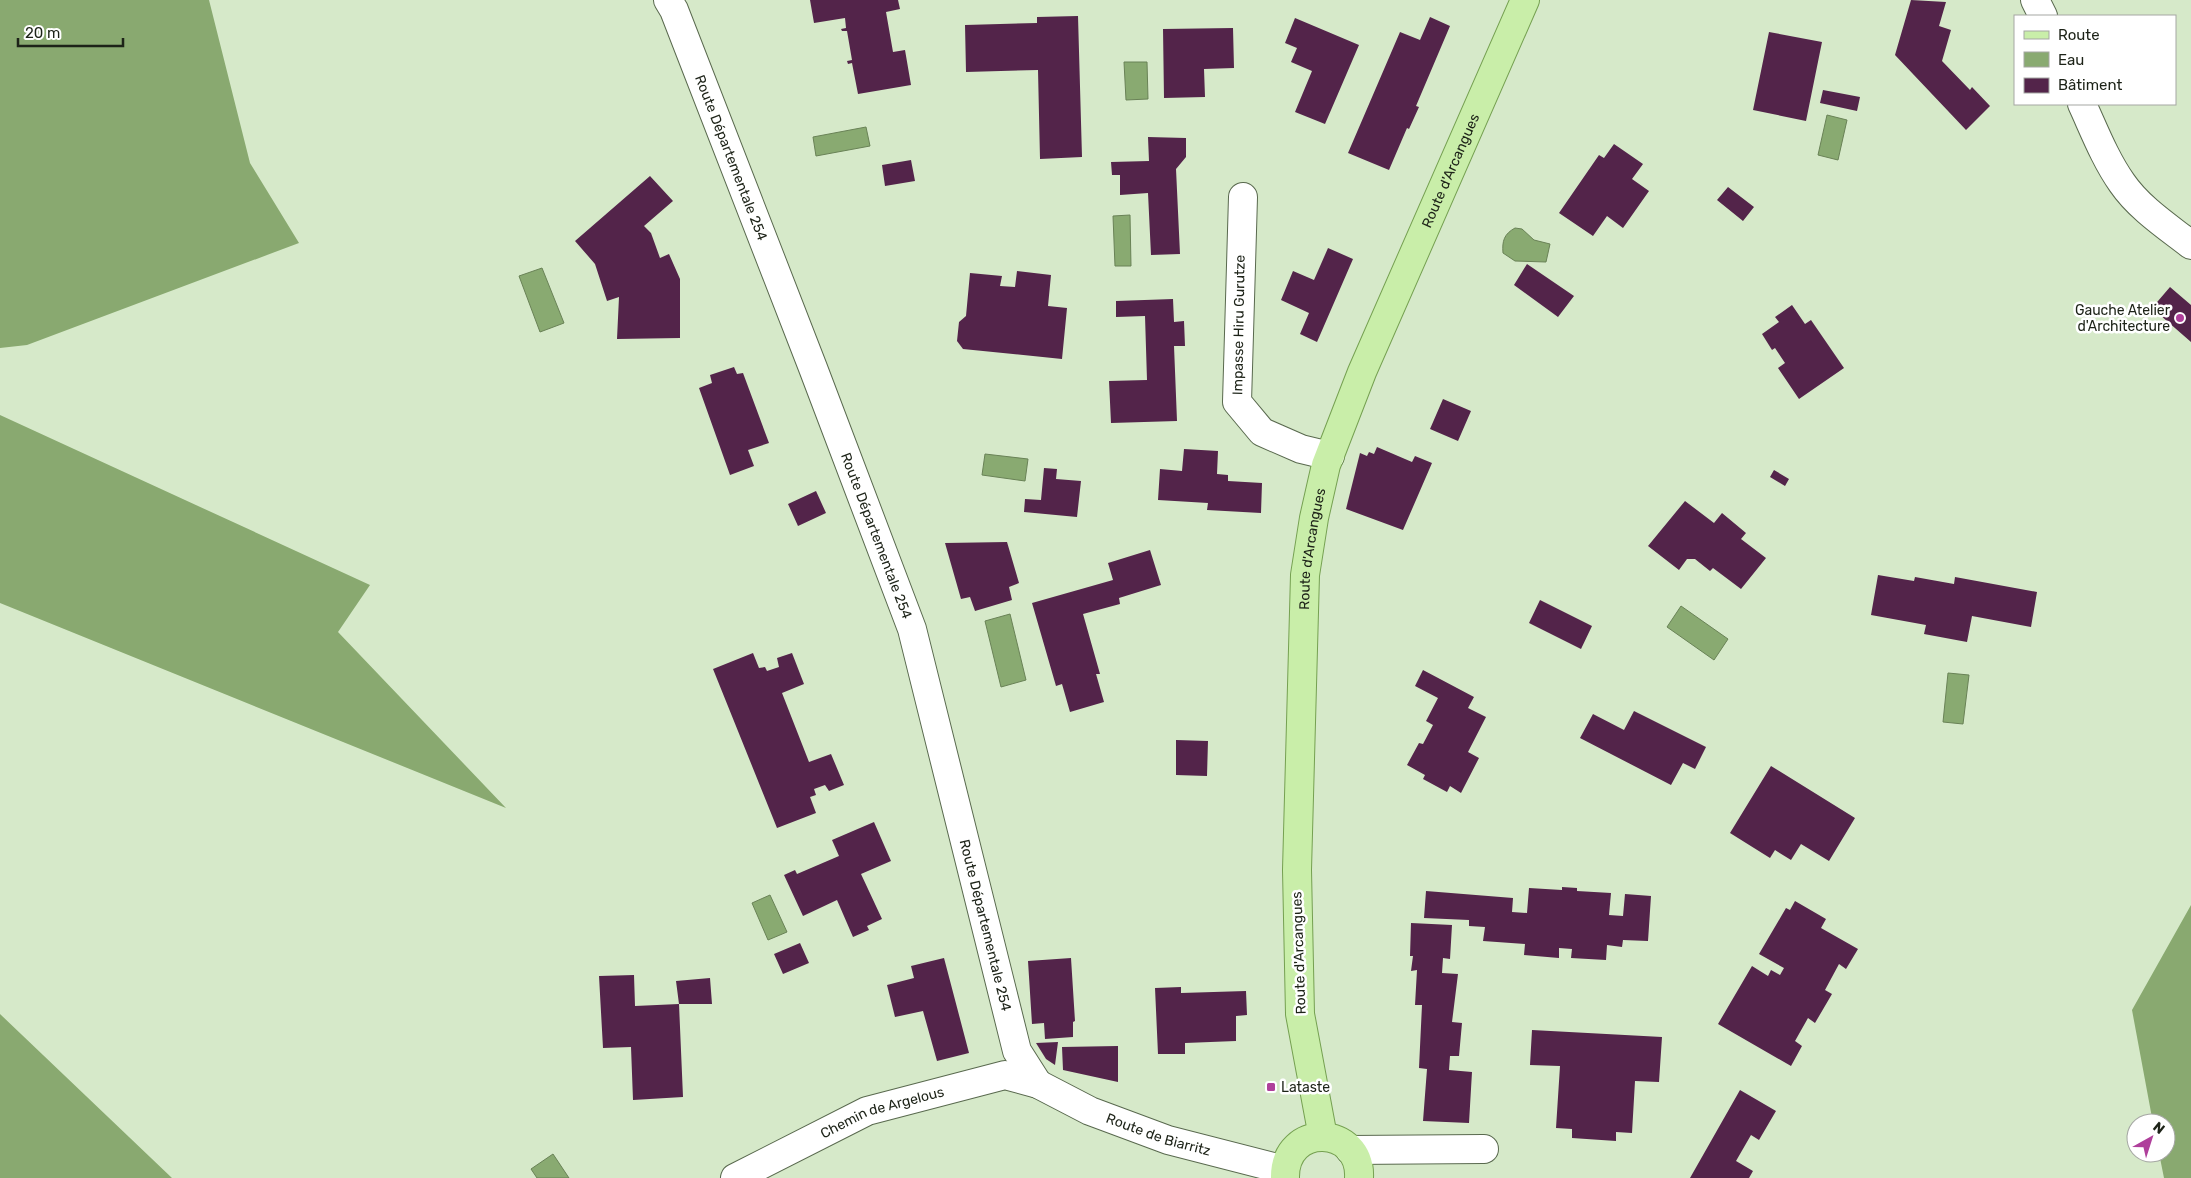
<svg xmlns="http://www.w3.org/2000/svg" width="2191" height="1178" viewBox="0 0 2191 1178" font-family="Rubik,sans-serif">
<rect width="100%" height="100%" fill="#d6e9c9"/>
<!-- forest -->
<path fill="#89a970" d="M 0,0 L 209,0 L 250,163 L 299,243 L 27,345 L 0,348 Z
M 0,415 L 370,585 L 338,632 L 506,808 L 0,603 Z
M 2191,905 L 2191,1178 L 2164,1178 L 2159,1153 L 2166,1153 L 2166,1123 L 2153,1123 L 2132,1010 Z
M 0,1014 L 172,1178 L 0,1178 Z"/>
<!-- water -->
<path fill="#89aa71" stroke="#698256" d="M 1124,62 L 1147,62 L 1148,99 L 1126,100 Z
M 1827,115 L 1847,120 L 1838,160 L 1818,155 Z
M 866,127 L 870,146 L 816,156 L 813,137 Z
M 1130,215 L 1131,266 L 1115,266 L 1113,216 Z
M 1515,228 L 1522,229 L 1534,240 L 1550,244 L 1546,262 L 1515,261 L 1503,253 C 1502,241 1504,234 1515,228 Z
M 542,268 L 564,323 L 540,332 L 519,276 Z
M 985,454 L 1028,459 L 1025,481 L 982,475 Z
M 1681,606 L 1728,639 L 1714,660 L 1667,627 Z
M 1010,614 L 1026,680 L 1001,687 L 985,621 Z
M 1948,673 L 1969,675 L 1963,724 L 1943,722 Z
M 770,895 L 787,932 L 768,940 L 752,903 Z
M 553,1154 L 569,1178 L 537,1178 L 531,1169 Z"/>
<!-- building -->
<path fill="#53244a" d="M 810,0 L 898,0 L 900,9 L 886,12 L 893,52 L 905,50 L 911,85 L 858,94 L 852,63 L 848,64 L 847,61 L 852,60 L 847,31 L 842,31 L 841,29 L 846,28 L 845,18 L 814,23 Z
M 1911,0 L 1946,2 L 1939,26 L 1951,30 L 1942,61 L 1970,90 L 1972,87 L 1990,106 L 1966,130 L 1895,55 Z
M 1078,16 L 1082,157 L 1040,159 L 1038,70 L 966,72 L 965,25 L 1037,23 L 1037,17 Z
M 1430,17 L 1450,26 L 1416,106 L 1419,107 L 1409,129 L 1407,128 L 1389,170 L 1348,153 L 1400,32 L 1420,40 Z
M 1295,18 L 1359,45 L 1325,124 L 1295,112 L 1312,71 L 1291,62 L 1297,48 L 1285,43 Z
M 1233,28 L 1234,68 L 1204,69 L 1205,97 L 1164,98 L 1163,29 Z
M 1769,32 L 1822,42 L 1806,121 L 1753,110 Z
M 1823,90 L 1860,97 L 1857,111 L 1820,103 Z
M 1148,137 L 1186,138 L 1186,157 L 1176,169 L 1180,254 L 1151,255 L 1148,193 L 1120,195 L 1120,175 L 1112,175 L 1111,162 L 1149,161 Z
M 1614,144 L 1643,164 L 1632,179 L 1649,191 L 1623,228 L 1607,216 L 1593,236 L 1559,213 L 1599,155 L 1604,158 Z
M 911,160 L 915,181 L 885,186 L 882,165 Z
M 650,176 L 673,201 L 644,226 L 651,233 L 660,258 L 669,254 L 680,279 L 680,338 L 617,339 L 619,297 L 607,301 L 595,264 L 575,241 Z
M 1728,187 L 1754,207 L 1743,221 L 1717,200 Z
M 1328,248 L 1353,259 L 1317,342 L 1300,334 L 1309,313 L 1281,300 L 1293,271 L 1314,280 Z
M 1527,264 L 1574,296 L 1558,317 L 1514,285 Z
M 1017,271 L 1051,275 L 1048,306 L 1067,308 L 1062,359 L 963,349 L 957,341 L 959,322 L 966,316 L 970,273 L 1002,276 L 1000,286 L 1015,287 Z
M 2170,287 L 2191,305 L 2191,342 L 2152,308 Z
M 1173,299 L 1174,322 L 1184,321 L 1185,346 L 1174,346 L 1177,421 L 1111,423 L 1109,381 L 1147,380 L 1145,316 L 1116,317 L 1116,301 Z
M 1792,305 L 1805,324 L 1811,320 L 1844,368 L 1799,399 L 1778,368 L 1785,363 L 1775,348 L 1772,350 L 1762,334 L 1779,322 L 1775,317 Z
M 734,367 L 737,374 L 743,373 L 769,443 L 748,450 L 754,466 L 730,475 L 699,388 L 712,383 L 710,375 Z
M 1443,399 L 1471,411 L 1458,441 L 1430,429 Z
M 1377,447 L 1412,462 L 1415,456 L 1432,463 L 1403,530 L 1346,509 L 1360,453 L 1367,456 L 1369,452 L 1374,454 Z
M 1184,449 L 1218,451 L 1217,474 L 1228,475 L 1228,481 L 1262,483 L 1261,513 L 1207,510 L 1208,503 L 1158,500 L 1160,469 L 1182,471 Z
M 1044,468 L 1057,469 L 1056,479 L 1081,481 L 1077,517 L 1024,512 L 1025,499 L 1041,500 Z
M 1774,470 L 1789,479 L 1785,486 L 1770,477 Z
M 816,491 L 826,513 L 798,526 L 788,504 Z
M 1685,501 L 1714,523 L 1722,513 L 1746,533 L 1741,539 L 1766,558 L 1741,589 L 1713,568 L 1710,571 L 1695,559 L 1687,559 L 1679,570 L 1648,546 Z
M 1007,542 L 1019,583 L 1009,587 L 1012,600 L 975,611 L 970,597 L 961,599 L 945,543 Z
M 1150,550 L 1161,585 L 1119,598 L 1120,604 L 1083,614 L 1100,674 L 1096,674 L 1104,702 L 1070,712 L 1062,684 L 1056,686 L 1032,603 L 1113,580 L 1108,563 Z
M 1878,575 L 1914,581 L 1915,577 L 1954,584 L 1955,577 L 2037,592 L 2031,627 L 1972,616 L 1967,642 L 1924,634 L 1926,625 L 1871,615 Z
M 1540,600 L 1592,626 L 1581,649 L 1529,623 Z
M 753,653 L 759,668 L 765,667 L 767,671 L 779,667 L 777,658 L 792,653 L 804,684 L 782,693 L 809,762 L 831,754 L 844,785 L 829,791 L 825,785 L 814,789 L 816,795 L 810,797 L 816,813 L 777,828 L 713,669 Z
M 1423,670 L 1474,697 L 1468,708 L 1486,717 L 1468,752 L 1479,758 L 1461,793 L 1450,786 L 1447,792 L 1423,779 L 1425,775 L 1407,765 L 1419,743 L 1423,744 L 1433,725 L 1426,721 L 1438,698 L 1415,686 Z
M 1634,711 L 1706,747 L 1695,769 L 1683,763 L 1671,785 L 1580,738 L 1593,714 L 1624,730 Z
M 1176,740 L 1208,741 L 1207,776 L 1176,775 Z
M 1771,766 L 1855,818 L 1829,861 L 1801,844 L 1791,860 L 1775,850 L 1770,858 L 1730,833 Z
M 874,822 L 891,861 L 861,874 L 882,919 L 867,926 L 869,930 L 853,937 L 837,900 L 803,916 L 784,875 L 795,870 L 797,874 L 839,856 L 832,840 Z
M 1562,887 L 1577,888 L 1577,891 L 1611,893 L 1609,915 L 1623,916 L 1625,894 L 1651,896 L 1648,941 L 1623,940 L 1622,947 L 1607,945 L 1606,960 L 1571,958 L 1572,949 L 1559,948 L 1559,958 L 1524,955 L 1525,944 L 1483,941 L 1485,927 L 1469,926 L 1469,920 L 1424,918 L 1426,891 L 1513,898 L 1512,912 L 1527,913 L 1529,888 L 1562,890 Z
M 1795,901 L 1826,919 L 1821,928 L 1858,949 L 1846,969 L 1839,964 L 1825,990 L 1832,994 L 1815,1023 L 1808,1018 L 1795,1041 L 1802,1046 L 1791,1066 L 1718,1024 L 1752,966 L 1768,976 L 1771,970 L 1780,975 L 1784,968 L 1759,954 L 1786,908 L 1790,910 Z
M 1411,923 L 1452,925 L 1450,959 L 1443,958 L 1442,973 L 1458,974 L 1452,1022 L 1462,1023 L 1459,1056 L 1450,1056 L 1449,1070 L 1472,1072 L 1469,1123 L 1423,1121 L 1427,1069 L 1419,1068 L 1422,1005 L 1415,1005 L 1417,970 L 1411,971 L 1413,956 L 1410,956 Z
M 800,943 L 809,963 L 783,974 L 774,954 Z
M 944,958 L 969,1053 L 937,1061 L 923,1011 L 895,1017 L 887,985 L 914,978 L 911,966 Z
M 1071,958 L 1075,1021 L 1073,1022 L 1073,1037 L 1045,1039 L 1044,1023 L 1032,1024 L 1028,961 Z
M 634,975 L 635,1006 L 679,1004 L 676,981 L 710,978 L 712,1004 L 679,1004 L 683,1097 L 633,1100 L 631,1047 L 603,1048 L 599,976 Z
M 1181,987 L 1181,993 L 1246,991 L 1247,1015 L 1236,1016 L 1236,1041 L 1185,1043 L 1185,1054 L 1158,1054 L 1155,988 Z
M 1532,1030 L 1662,1037 L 1659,1082 L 1635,1081 L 1632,1133 L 1616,1132 L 1616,1141 L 1572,1138 L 1572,1129 L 1556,1128 L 1560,1066 L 1530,1065 Z
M 1058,1042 L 1055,1065 L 1046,1059 L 1036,1043 Z
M 1118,1046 L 1118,1082 L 1063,1070 L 1062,1047 Z
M 1740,1090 L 1776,1111 L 1759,1140 L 1751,1135 L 1736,1161 L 1753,1171 L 1749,1178 L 1690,1178 Z"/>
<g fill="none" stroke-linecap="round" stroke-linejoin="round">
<!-- minor casing -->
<g stroke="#59694e" stroke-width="30">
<g id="minor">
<path id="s1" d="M 668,0 L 674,10 L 813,368 L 912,629 L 1017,1051 L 1038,1084"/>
<path d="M 2035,0 L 2043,16"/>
<path d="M 2082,104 C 2094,130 2105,159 2122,183 C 2139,208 2168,227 2191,245"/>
<path d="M 1243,197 L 1237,402 L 1262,432 L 1301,449 L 1330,456"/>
<path d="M 1350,1150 L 1484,1149"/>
<path id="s2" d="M 735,1178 L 867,1111 L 1005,1075 L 1038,1084 L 1090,1111 L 1168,1140 L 1285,1170"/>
</g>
</g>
<!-- major casing -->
<g stroke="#75a051" stroke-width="30">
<g id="major">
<path id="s3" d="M 1323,1137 L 1300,1014 L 1297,870 L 1305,575 L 1314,518 L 1326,465 L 1362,372 L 1525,0"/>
<path d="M 1285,1178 C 1284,1122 1362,1125 1359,1178"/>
</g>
</g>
<!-- minor -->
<use href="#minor" stroke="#fff" stroke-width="28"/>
<!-- major -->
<use href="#major" stroke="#c9eea9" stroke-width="28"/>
</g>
<!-- markers -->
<g fill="#af3f9b" stroke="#fff" stroke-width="2">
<circle cx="2180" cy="318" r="5"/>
<rect x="1266" y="1082" width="10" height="10" rx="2.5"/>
</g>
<g text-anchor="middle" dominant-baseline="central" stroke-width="5" stroke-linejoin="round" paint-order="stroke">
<!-- street labels -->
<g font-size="14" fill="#1d2318" stroke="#fff">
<text stroke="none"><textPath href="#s1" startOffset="170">Route Départementale 254</textPath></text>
<text stroke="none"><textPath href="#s3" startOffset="996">Route d'Arcangues</textPath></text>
<text transform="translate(1239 325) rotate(-89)">Impasse Hiru Gurutze</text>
<text stroke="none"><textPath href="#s1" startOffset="575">Route Départementale 254</textPath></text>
<text stroke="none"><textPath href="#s3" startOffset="591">Route d'Arcangues</textPath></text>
<text stroke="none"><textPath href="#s1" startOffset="980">Route Départementale 254</textPath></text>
<text transform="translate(1299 953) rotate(-92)">Route d'Arcangues</text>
<text stroke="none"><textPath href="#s2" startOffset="162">Chemin de Argelous</textPath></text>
<text stroke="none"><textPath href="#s2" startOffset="456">Route de Biarritz</textPath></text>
</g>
<!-- poi labels -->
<g font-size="14" fill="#1d2318" stroke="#fff" text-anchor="end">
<text x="2170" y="310">Gauche Atelier<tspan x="2170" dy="16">d'Architecture</tspan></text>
<text x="1281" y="1087" text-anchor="start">Lataste</text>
</g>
</g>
<!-- legend -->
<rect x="2014" y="15" width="162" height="90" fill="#ffffff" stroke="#a5a7a3"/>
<rect x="2024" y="31" width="25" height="8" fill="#c9eea9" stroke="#a5a7a3"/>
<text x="2058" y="40" font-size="15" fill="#1d2318">Route</text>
<rect x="2024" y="52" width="25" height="15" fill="#89aa71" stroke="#a5a7a3"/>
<text x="2058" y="65" font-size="15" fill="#1d2318">Eau</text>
<rect x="2024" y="78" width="25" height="15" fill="#53244a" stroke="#a5a7a3"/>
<text x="2058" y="90" font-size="15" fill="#1d2318">Bâtiment</text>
<!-- north arrow -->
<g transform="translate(2151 1138) rotate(39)"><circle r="24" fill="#ffffff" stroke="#a5a7a3"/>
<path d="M0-4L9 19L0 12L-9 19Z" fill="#af3f9b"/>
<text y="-8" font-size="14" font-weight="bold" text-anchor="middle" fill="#1d2318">N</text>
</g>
<!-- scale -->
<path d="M18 38v8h105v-8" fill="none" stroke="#1d2318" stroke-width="2.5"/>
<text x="25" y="38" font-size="15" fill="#1d2318" stroke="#ffffff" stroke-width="4" paint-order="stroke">20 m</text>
</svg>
